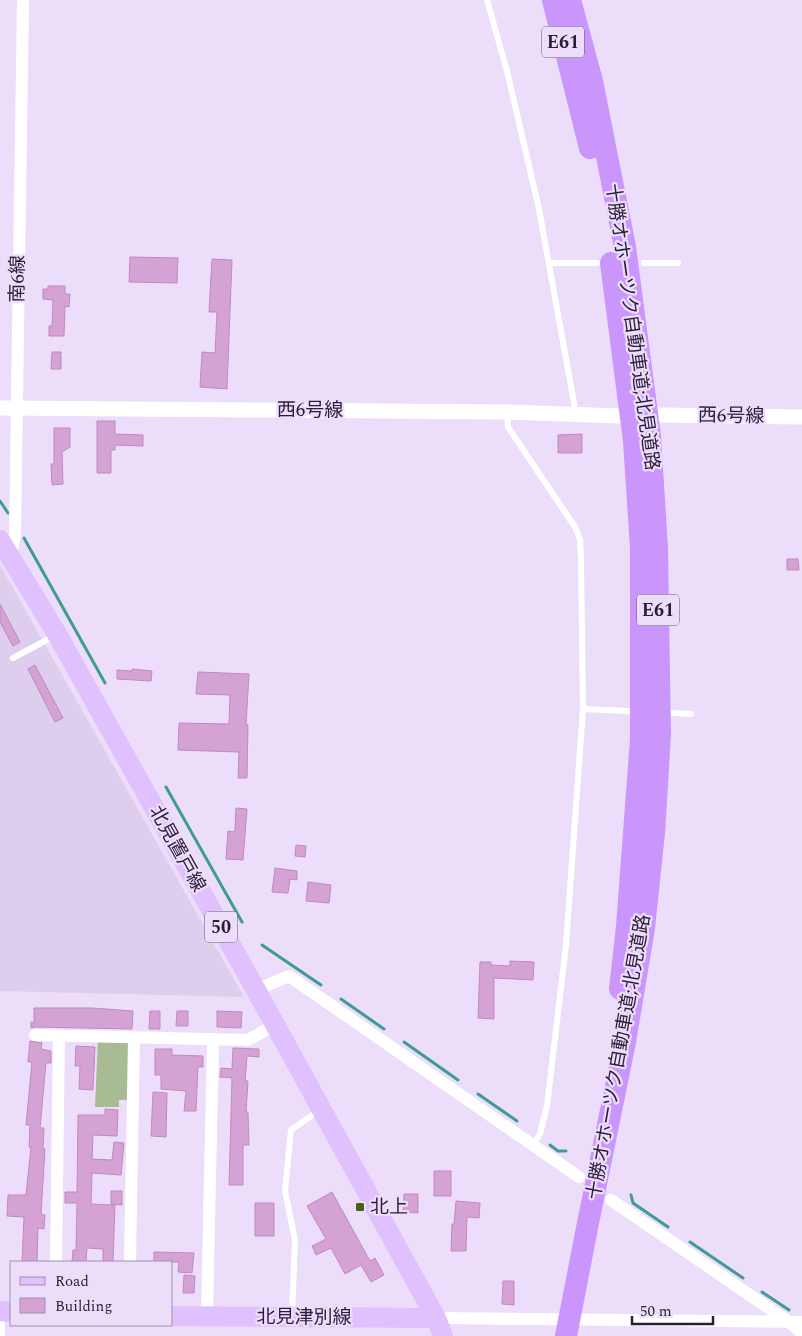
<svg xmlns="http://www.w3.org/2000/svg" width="802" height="1336" viewBox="0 0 802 1336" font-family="Spectral,'Noto Sans JP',serif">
<rect width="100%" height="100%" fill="#ecdefb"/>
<!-- built -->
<path fill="#deceed" d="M 0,565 L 244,997 L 0,991 Z"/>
<!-- green -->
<path fill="#a8bb92" d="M 98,1038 L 134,1038 L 133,1100 L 119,1100 L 119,1107 L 95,1107 Z"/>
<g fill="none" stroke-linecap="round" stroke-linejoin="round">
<!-- stream -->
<path stroke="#3f9b93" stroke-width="3" d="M 0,501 L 8,513
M 24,538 L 105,683
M 166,787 L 242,922
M 262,945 L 321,985
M 341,999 L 384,1029
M 404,1042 L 458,1080
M 478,1094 L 517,1121
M 550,1145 L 558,1151 L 566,1151
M 631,1195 L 633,1203 L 668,1227
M 690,1242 L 743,1278
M 762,1292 L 789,1310"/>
</g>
<!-- building -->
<path fill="#d5a3d3" stroke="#c287c1" d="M 130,257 L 178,258 L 177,283 L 129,282 Z
M 212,259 L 232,260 L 227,389 L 200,387 L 202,352 L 215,353 L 217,312 L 209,312 Z
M 48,286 L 65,286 L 65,294 L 70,294 L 69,307 L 65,306 L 64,336 L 49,336 L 49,326 L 52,326 L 53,300 L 43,299 L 43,289 L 48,289 Z
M 52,352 L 61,352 L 61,369 L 51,369 Z
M 97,421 L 115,421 L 115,434 L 143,435 L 143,446 L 115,445 L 115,450 L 111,450 L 111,473 L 97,473 Z
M 54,428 L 70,428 L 70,447 L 62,452 L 63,484 L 52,485 L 51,464 L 54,464 Z
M 582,434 L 582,453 L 558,453 L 558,435 Z
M 787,559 L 798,559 L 799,570 L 787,570 Z
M 0,604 L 20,642 L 13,646 L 0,622 Z
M 35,665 L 63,718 L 55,722 L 28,669 Z
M 132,669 L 152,671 L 151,681 L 117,679 L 117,670 L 132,671 Z
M 198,672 L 249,674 L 246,725 L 248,725 L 247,778 L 238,778 L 239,752 L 178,750 L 179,723 L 229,724 L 230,695 L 196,694 Z
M 236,808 L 247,809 L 243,860 L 226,859 L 228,831 L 234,832 L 235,829 Z
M 296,845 L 306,846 L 305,857 L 295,856 Z
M 275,868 L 297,871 L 297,880 L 290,879 L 288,893 L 272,892 Z
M 308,882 L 331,885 L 329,903 L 306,901 Z
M 510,961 L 534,962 L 533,980 L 494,978 L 494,1019 L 478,1018 L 480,962 L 491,962 L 491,965 L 510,966 Z
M 34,1008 L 92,1008 L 133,1011 L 132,1029 L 35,1027 L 31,1028 L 31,1022 L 34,1023 Z
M 150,1011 L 160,1011 L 160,1029 L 149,1029 Z
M 177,1011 L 188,1011 L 188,1026 L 176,1026 Z
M 217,1011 L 242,1012 L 241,1028 L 217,1027 Z
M 30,1041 L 42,1043 L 41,1049 L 51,1051 L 51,1063 L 46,1063 L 40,1128 L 44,1128 L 43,1149 L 45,1149 L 41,1214 L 45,1215 L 44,1229 L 38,1228 L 37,1262 L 22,1262 L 24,1217 L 7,1216 L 8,1195 L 26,1195 L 31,1147 L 29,1147 L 30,1125 L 26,1125 L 32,1062 L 28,1062 Z
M 76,1046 L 95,1047 L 93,1090 L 79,1089 L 80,1066 L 75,1066 Z
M 233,1048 L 259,1049 L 259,1057 L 247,1056 L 245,1081 L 248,1081 L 246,1112 L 248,1112 L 249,1145 L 243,1145 L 243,1185 L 229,1185 L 232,1078 L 220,1077 L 221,1068 L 232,1069 Z
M 155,1049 L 172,1049 L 172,1055 L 203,1056 L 203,1067 L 198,1067 L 196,1111 L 184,1111 L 186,1091 L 161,1089 L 161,1075 L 155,1075 Z
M 153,1092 L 167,1093 L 166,1137 L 151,1136 Z
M 105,1109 L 118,1110 L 117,1136 L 93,1135 L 92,1159 L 112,1160 L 114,1142 L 124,1143 L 121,1175 L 92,1173 L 91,1204 L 115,1205 L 113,1262 L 103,1262 L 103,1249 L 87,1248 L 86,1262 L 72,1262 L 73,1250 L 76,1250 L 77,1203 L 65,1203 L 65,1192 L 77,1192 L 78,1115 L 105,1115 Z
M 434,1171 L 451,1171 L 451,1196 L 434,1196 Z
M 111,1191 L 122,1191 L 122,1205 L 111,1204 Z
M 332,1192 L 370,1261 L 375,1258 L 384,1275 L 371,1282 L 361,1265 L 345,1274 L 331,1248 L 316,1255 L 312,1246 L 326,1239 L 307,1206 Z
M 404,1194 L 418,1194 L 418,1213 L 403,1212 Z
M 456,1201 L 480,1203 L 479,1218 L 467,1217 L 466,1251 L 451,1251 L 452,1224 L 454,1224 Z
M 255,1203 L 274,1203 L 274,1236 L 255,1236 Z
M 154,1252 L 194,1253 L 192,1273 L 178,1272 L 179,1262 L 154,1262 Z
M 184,1275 L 195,1276 L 194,1293 L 183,1293 Z
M 503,1281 L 514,1281 L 514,1305 L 502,1304 Z"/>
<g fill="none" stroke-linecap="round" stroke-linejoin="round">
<!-- service -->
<path stroke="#fff" stroke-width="6" d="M 487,0 L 507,71 L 539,209 L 576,414
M 549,263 L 597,263
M 644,263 L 678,263
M 507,413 L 508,427 L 575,527 L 580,539 L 581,560 L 583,709 L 566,945 L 547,1106 L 540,1134 L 533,1146
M 13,658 L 54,636
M 583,709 L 628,711
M 673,713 L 691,714
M 292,1315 L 295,1240 L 285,1191 L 291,1130 L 320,1110
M 2,1336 L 2,1313"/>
<!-- minor -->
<path stroke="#fff" stroke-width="12" d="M 10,558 L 15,535 L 23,0
M 256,990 L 289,976 L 579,1177
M 35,1035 L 248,1040 L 275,1025
M 611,1200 L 789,1322 L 802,1333
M 56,1262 L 59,1036
M 130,1262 L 134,1038
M 207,1317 L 213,1040
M 436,1318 L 802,1322"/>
<!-- tertiary -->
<path stroke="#fff" stroke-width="15" d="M 0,408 L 507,412 L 619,416
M 660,415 L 802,417"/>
<!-- primary -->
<path stroke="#e0c0fd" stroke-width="20" d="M 0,540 L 57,634 L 256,990 L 436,1318 L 443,1336
M 0,1311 L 11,1312
M 171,1316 L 436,1318"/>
<!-- motorway -->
<path stroke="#cb96fb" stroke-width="22" d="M 553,0 L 590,148
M 611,263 L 634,441 L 641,548 L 641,739 L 627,926 L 620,989
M 566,1336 L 588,1223 L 625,1042 L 644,928 L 654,833 L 660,735 L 657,548 L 650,436 L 625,247 L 592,81 L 570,0"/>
</g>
<!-- markers -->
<rect fill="#456111" stroke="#ecdefb" stroke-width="2" x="355" y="1202" width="10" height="10" rx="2.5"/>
<g text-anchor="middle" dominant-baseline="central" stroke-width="4.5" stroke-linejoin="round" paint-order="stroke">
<!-- shield labels -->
<g fill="#ecdefb" stroke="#655772" stroke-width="1">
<rect x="542" y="26.5" width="42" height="31" rx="4"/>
<rect x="637" y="594.5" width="42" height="31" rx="4"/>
<rect x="205" y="911.5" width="32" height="31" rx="4"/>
</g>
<g font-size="18" font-weight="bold" fill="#2b1d38">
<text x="563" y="42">E61</text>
<text x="658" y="610">E61</text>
<text x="221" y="927">50</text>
</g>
<!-- street labels -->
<g font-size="19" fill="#2b1d38" stroke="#ecdefb">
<text transform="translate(18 279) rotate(-89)">南6線</text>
<text transform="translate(632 327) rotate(82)">十勝オホーツク自動車道;北見道路</text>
<text x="310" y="410">西6号線</text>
<text transform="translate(731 416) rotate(1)">西6号線</text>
<text transform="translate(177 849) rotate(61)">北見置戸線</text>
<text transform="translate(619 1057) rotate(-80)">十勝オホーツク自動車道;北見道路</text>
<text x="304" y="1317">北見津別線</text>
</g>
<!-- poi labels -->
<g font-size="19" fill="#2b1d38" stroke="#ecdefb" text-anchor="start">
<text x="370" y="1207">北上</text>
</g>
</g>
<!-- legend -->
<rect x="10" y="1261" width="162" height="65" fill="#ecdefb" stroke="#9f91ad"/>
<rect x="20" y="1277" width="25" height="8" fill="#e0c0fd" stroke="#9f91ad"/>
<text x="55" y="1286" font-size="15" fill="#2b1d38">Road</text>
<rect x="20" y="1298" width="25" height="15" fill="#d5a3d3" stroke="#9f91ad"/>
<text x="55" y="1311" font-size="15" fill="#2b1d38">Building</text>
<!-- scale -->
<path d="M632 1316v8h81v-8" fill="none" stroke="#2b1d38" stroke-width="2.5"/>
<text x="640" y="1316" font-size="15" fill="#2b1d38" stroke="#ecdefb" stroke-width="4" paint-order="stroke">50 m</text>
</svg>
